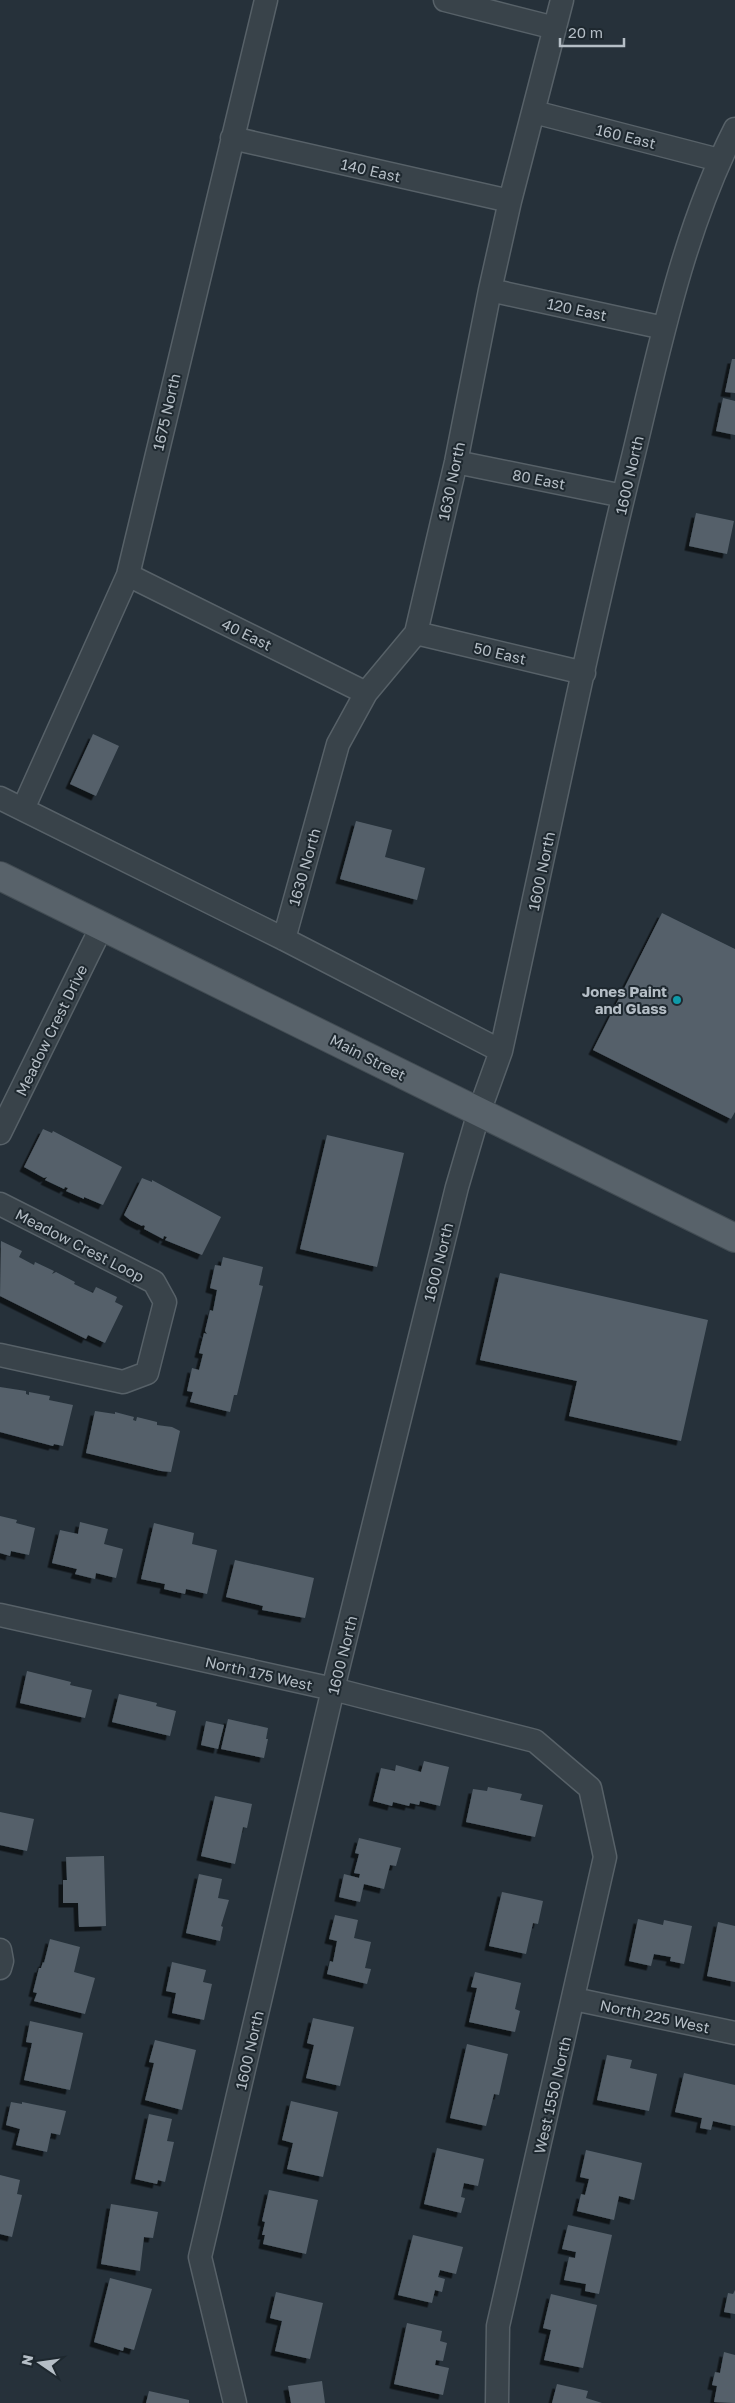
<svg xmlns="http://www.w3.org/2000/svg" width="735" height="2403" viewBox="0 0 735 2403" font-family="'Golos Text',sans-serif">
<defs>
<filter id="shadow"><feDropShadow dx="-4.5" dy="4.5" stdDeviation="0" flood-color="#0009"/></filter>
</defs>
<rect width="100%" height="100%" fill="#26313a"/>
<!-- building -->
<path fill="#54606a" filter="url(#shadow)" d="M 732,359 L 735,359 L 735,393 L 725,392 Z
M 723,398 L 735,401 L 735,435 L 716,431 Z
M 696,513 L 734,521 L 727,554 L 689,546 Z
M 93,734 L 119,746 L 96,796 L 70,784 Z
M 356,821 L 392,830 L 385,857 L 425,868 L 417,900 L 340,879 Z
M 662,913 L 735,949 L 735,1112 L 731,1119 L 593,1050 Z
M 43,1129 L 52,1133 L 53,1131 L 122,1167 L 103,1205 L 84,1197 L 84,1199 L 66,1191 L 68,1188 L 65,1187 L 64,1189 L 45,1180 L 47,1177 L 44,1178 L 24,1167 Z
M 327,1135 L 404,1153 L 377,1267 L 300,1249 Z
M 142,1178 L 152,1182 L 152,1180 L 221,1217 L 202,1255 L 165,1240 L 167,1237 L 164,1236 L 163,1239 L 144,1229 L 145,1226 L 143,1225 L 142,1226 L 130,1220 L 124,1215 Z
M 1,1241 L 22,1251 L 19,1257 L 34,1265 L 35,1262 L 54,1271 L 52,1274 L 56,1272 L 75,1282 L 74,1284 L 93,1293 L 96,1287 L 117,1297 L 115,1302 L 123,1306 L 105,1343 L 88,1335 L 86,1339 L 0,1296 Z
M 223,1257 L 263,1267 L 259,1285 L 263,1286 L 237,1395 L 234,1395 L 230,1412 L 190,1402 L 193,1392 L 187,1391 L 192,1368 L 199,1370 L 203,1354 L 199,1353 L 204,1333 L 207,1334 L 205,1331 L 210,1310 L 213,1311 L 217,1290 L 210,1288 L 215,1265 L 221,1266 Z
M 500,1273 L 708,1320 L 681,1441 L 569,1416 L 577,1381 L 480,1360 Z
M 0,1387 L 26,1391 L 26,1394 L 29,1395 L 29,1392 L 50,1396 L 49,1400 L 73,1405 L 63,1446 L 54,1444 L 53,1446 L 0,1432 Z
M 95,1411 L 115,1414 L 115,1412 L 134,1417 L 133,1420 L 136,1421 L 137,1417 L 157,1422 L 157,1425 L 172,1427 L 180,1431 L 171,1472 L 161,1471 L 86,1453 Z
M 0,1516 L 17,1520 L 16,1523 L 35,1528 L 29,1555 L 11,1551 L 10,1556 L 0,1553 Z
M 80,1522 L 108,1529 L 104,1544 L 123,1549 L 116,1578 L 96,1573 L 95,1579 L 75,1574 L 77,1569 L 52,1563 L 60,1530 L 78,1534 Z
M 154,1523 L 194,1533 L 192,1544 L 217,1550 L 207,1594 L 186,1589 L 185,1594 L 164,1589 L 165,1584 L 141,1579 Z
M 235,1560 L 314,1578 L 305,1618 L 262,1610 L 263,1606 L 226,1597 Z
M 27,1671 L 71,1682 L 70,1685 L 92,1690 L 85,1718 L 20,1703 Z
M 119,1694 L 157,1703 L 156,1706 L 176,1711 L 170,1736 L 112,1722 Z
M 228,1719 L 268,1728 L 266,1739 L 268,1739 L 264,1758 L 221,1749 Z
M 206,1721 L 224,1725 L 218,1749 L 201,1745 Z
M 424,1761 L 449,1767 L 440,1806 L 420,1801 L 419,1805 L 410,1803 L 409,1806 L 393,1802 L 392,1806 L 373,1801 L 381,1768 L 395,1771 L 396,1765 L 421,1772 Z
M 488,1787 L 522,1794 L 520,1800 L 543,1805 L 535,1837 L 466,1822 L 473,1789 L 487,1791 Z
M 215,1796 L 252,1804 L 247,1828 L 243,1827 L 235,1864 L 201,1856 Z
M 0,1812 L 34,1819 L 27,1851 L 0,1845 Z
M 359,1838 L 401,1848 L 396,1866 L 390,1865 L 384,1889 L 364,1884 L 360,1902 L 339,1897 L 344,1874 L 359,1878 L 360,1874 L 354,1873 L 359,1854 L 355,1853 Z
M 104,1856 L 106,1926 L 79,1927 L 78,1903 L 63,1903 L 63,1880 L 67,1880 L 66,1857 Z
M 199,1874 L 222,1879 L 218,1898 L 229,1900 L 221,1926 L 223,1927 L 220,1941 L 186,1933 Z
M 502,1892 L 543,1901 L 538,1924 L 533,1923 L 526,1954 L 489,1946 Z
M 335,1915 L 358,1920 L 354,1938 L 371,1942 L 365,1968 L 371,1969 L 367,1984 L 327,1974 L 330,1961 L 333,1962 L 337,1941 L 329,1939 Z
M 638,1919 L 663,1925 L 664,1920 L 692,1926 L 684,1964 L 670,1961 L 671,1957 L 654,1954 L 651,1966 L 629,1961 Z
M 718,1922 L 735,1926 L 735,1982 L 707,1976 Z
M 50,1939 L 80,1947 L 74,1972 L 95,1978 L 85,2014 L 34,2001 L 37,1993 L 33,1992 L 39,1968 L 41,1968 L 43,1962 L 44,1963 Z
M 172,1962 L 206,1970 L 203,1982 L 212,1984 L 204,2020 L 172,2013 L 176,1993 L 166,1991 Z
M 475,1972 L 521,1983 L 515,2009 L 520,2011 L 515,2032 L 469,2022 L 477,1988 L 471,1987 Z
M 313,2018 L 354,2027 L 340,2086 L 306,2078 L 314,2045 L 307,2043 Z
M 30,2021 L 83,2033 L 70,2090 L 24,2080 L 32,2043 L 26,2042 Z
M 155,2040 L 196,2050 L 182,2110 L 145,2100 L 154,2063 L 149,2062 Z
M 467,2044 L 508,2054 L 499,2095 L 494,2094 L 486,2126 L 450,2118 Z
M 607,2055 L 632,2060 L 630,2068 L 657,2074 L 649,2111 L 597,2100 Z
M 684,2073 L 735,2085 L 735,2126 L 713,2121 L 711,2130 L 700,2128 L 702,2118 L 675,2112 Z
M 291,2101 L 338,2112 L 323,2177 L 287,2169 L 293,2143 L 282,2140 Z
M 11,2102 L 22,2104 L 22,2102 L 66,2111 L 60,2135 L 51,2133 L 47,2152 L 16,2145 L 20,2129 L 6,2125 Z
M 149,2114 L 172,2119 L 167,2141 L 174,2142 L 165,2182 L 158,2180 L 157,2184 L 135,2179 Z
M 437,2148 L 484,2159 L 478,2186 L 464,2183 L 461,2197 L 465,2198 L 461,2213 L 424,2204 Z
M 586,2150 L 642,2163 L 634,2200 L 619,2196 L 614,2220 L 577,2211 L 581,2194 L 585,2195 L 589,2179 L 580,2177 Z
M 0,2175 L 20,2180 L 17,2194 L 22,2195 L 12,2237 L 0,2234 Z
M 269,2190 L 318,2200 L 306,2254 L 263,2244 L 265,2235 L 262,2235 L 265,2222 L 262,2221 Z
M 111,2204 L 158,2212 L 153,2238 L 144,2237 L 140,2271 L 101,2264 Z
M 568,2225 L 612,2235 L 599,2294 L 585,2291 L 586,2284 L 564,2280 L 569,2257 L 575,2258 L 576,2252 L 562,2249 Z
M 413,2235 L 463,2247 L 456,2274 L 440,2270 L 438,2277 L 445,2279 L 442,2292 L 435,2290 L 432,2303 L 398,2295 Z
M 110,2278 L 152,2289 L 134,2350 L 124,2347 L 123,2351 L 94,2342 Z
M 735,2290 L 735,2314 L 724,2312 L 728,2293 L 733,2294 Z
M 276,2292 L 323,2303 L 310,2359 L 275,2351 L 282,2321 L 270,2318 Z
M 551,2294 L 597,2305 L 583,2368 L 544,2360 L 551,2330 L 543,2328 Z
M 407,2323 L 442,2331 L 440,2341 L 447,2343 L 443,2361 L 436,2360 L 435,2365 L 449,2368 L 443,2395 L 394,2384 Z
M 724,2352 L 735,2355 L 735,2403 L 714,2402 L 717,2386 L 712,2385 L 715,2372 L 720,2373 Z
M 322,2381 L 325,2403 L 291,2403 L 288,2386 Z
M 557,2384 L 588,2391 L 586,2398 L 602,2403 L 552,2403 Z
M 149,2391 L 189,2400 L 189,2403 L 146,2403 Z"/>
<g fill="none" stroke-linecap="round" stroke-linejoin="round">
<!-- street casing -->
<g stroke="#576168" stroke-width="25">
<path id="street" d="M 445,0 L 555,28
M 534,112 L 719,160
M 232,138 L 510,201
M 490,290 L 664,328
M 456,462 L 623,496
M 128,575 L 366,693
M 416,633 L 584,673
M 0,798 L 284,939 L 501,1051
M 23,809 L 128,575 L 266,0
M 284,939 L 338,744 L 366,693 L 416,633 L 456,462 L 490,290 L 510,201 L 562,0
M 0,1133 L 102,926
M 0,1204 L 154,1282 L 165,1302 L 147,1373 L 123,1382 L 0,1355
M 0,1615 L 333,1689 L 535,1741 L 590,1788 L 605,1857 L 498,2326 L 497,2403
M 0,1950 L 2,1961 L 0,1968
M 574,1999 L 735,2033
M 235,2403 L 200,2257 L 333,1689 L 457,1187 L 479,1112 L 501,1051 C 545,852 585,651 634,453 C 660,345 684,229 735,129"/>
</g>
<!-- primary casing -->
<g stroke="#424c53" stroke-width="30">
<path id="primary" d="M 0,876 L 735,1238"/>
</g>
<!-- street -->
<use href="#street" stroke="#39434a" stroke-width="22"/>
<!-- primary -->
<use href="#primary" stroke="#58626a" stroke-width="28"/>
</g>
<!-- markers -->
<circle fill="#0f9aa8" stroke="#1e282f" stroke-width="2" cx="677" cy="1000" r="5"/>
<g text-anchor="middle" dominant-baseline="central" stroke-width="4" stroke-linejoin="round" paint-order="stroke">
<!-- street labels -->
<g font-size="15" fill="#b5bec6" stroke="#1e282f">
<text transform="translate(626 136) rotate(14)">160 East</text>
<text transform="translate(371 170) rotate(13)">140 East</text>
<text transform="translate(577 309) rotate(12)">120 East</text>
<text transform="translate(166 412) rotate(-77)">1675 North</text>
<text transform="translate(629 475) rotate(-77)">1600 North</text>
<text transform="translate(539 479) rotate(11)">80 East</text>
<text transform="translate(451 481) rotate(-78)">1630 North</text>
<text transform="translate(247 634) rotate(26)">40 East</text>
<text transform="translate(500 653) rotate(13)">50 East</text>
<text transform="translate(304 867) rotate(-74)">1630 North</text>
<text transform="translate(541 871) rotate(-78)">1600 North</text>
<text transform="translate(51 1030) rotate(-64)">Meadow Crest Drive</text>
<text transform="translate(368 1057) rotate(27)">Main Street</text>
<text transform="translate(80 1245) rotate(27)">Meadow Crest Loop</text>
<text transform="translate(438 1262) rotate(-76)">1600 North</text>
<text transform="translate(342 1655) rotate(-76)">1600 North</text>
<text transform="translate(259 1673) rotate(13)">North 175 West</text>
<text transform="translate(655 2016) rotate(12)">North 225 West</text>
<text transform="translate(249 2050) rotate(-77)">1600 North</text>
<text transform="translate(552 2095) rotate(-77)">West 1550 North</text>
</g>
<!-- poi labels -->
<g font-size="15" font-weight="bold" fill="#b5bec6" stroke="#1e282f" text-anchor="end">
<text x="667" y="991">Jones Paint<tspan x="667" dy="17">and Glass</tspan></text>
</g>
</g>
<!-- north arrow -->
<g transform="translate(40 2363) rotate(283)" stroke="#1e282f" stroke-width="4" paint-order="stroke">
<path d="M0-4L9 19L0 12L-9 19Z" fill="#b5bec6"/>
<text y="-8" font-size="14" font-weight="bold" text-anchor="middle" fill="#b5bec6">N</text>
</g>
<!-- scale -->
<path d="M560 38v8h64v-8" fill="none" stroke="#b5bec6" stroke-width="2.5"/>
<text x="568" y="38" font-size="15" fill="#b5bec6" stroke="#1e282f" stroke-width="4" paint-order="stroke">20 m</text>
</svg>
